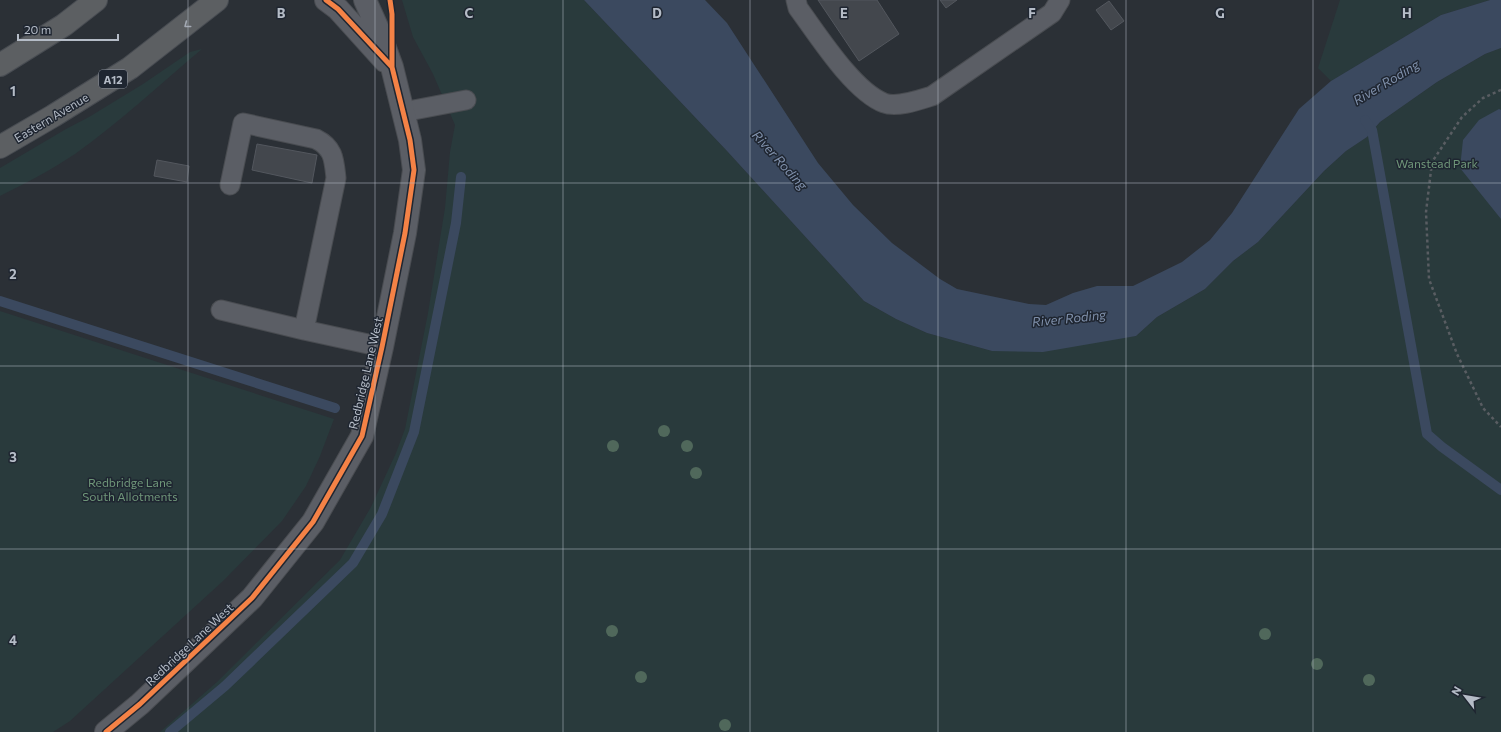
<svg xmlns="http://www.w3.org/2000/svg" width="1501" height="732" viewBox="0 0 1501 732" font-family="Commissioner,sans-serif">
<rect width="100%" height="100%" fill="#2b3036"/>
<!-- green -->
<path fill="#293a3c" d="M 402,0 L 584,0 L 727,151 L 864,301 L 896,319 L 927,333 L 992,351 L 1136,336 L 1157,317 L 1205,289 L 1233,261 L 1258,242 L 1324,171 L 1346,151 L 1367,137 L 1380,122 L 1437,82 L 1485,54 L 1501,48 L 1501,732 L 160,732 L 217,682 L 340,560 L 371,507 L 396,453 L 405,429 L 428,313 L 445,208 L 450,152 L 455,125 L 433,74 L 413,37 Z
M 1340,0 L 1490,0 L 1441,15 L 1331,81 L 1318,68 Z
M 202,49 C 160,84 120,122 75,154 C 51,170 26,183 0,196 L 0,168 L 66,129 L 89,117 L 143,84 L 190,52 Z
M 0,311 L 334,419 L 320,456 L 306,486 L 282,521 L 223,581 L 70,721 L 53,732 L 0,732 Z"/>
<!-- water -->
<path fill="#3b495f" d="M 584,0 L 705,0 L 727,23 L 818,163 L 853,205 L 892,243 L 940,279 L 957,289 L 1029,304 L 1046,305 L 1073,293 L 1097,286 L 1133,286 L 1182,262 L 1210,240 L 1232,213 L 1299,109 L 1331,81 L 1441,15 L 1490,0 L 1501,0 L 1501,48 L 1485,54 L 1437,82 L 1380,122 L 1367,137 L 1346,151 L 1324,171 L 1258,242 L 1233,261 L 1205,289 L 1157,317 L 1136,336 L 1043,352 L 992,351 L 927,333 L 896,319 L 864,301 L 727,151 Z
M 1499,109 L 1501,110 L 1501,219 L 1460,168 L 1463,140 L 1479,120 Z"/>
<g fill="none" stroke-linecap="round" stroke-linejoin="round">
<!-- stream -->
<path stroke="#3b495f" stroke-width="10" d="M 1365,120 L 1372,130 L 1427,434 L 1442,447 L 1501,490
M 0,301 L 335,408
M 170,732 L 225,686 L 353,563 L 382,514 L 414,432 L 456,223 L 461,177"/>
</g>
<!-- building -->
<path fill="#43474d" stroke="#53575e" d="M 818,0 L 877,0 L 899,34 L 859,61 Z
M 940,0 L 957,0 L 946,8 Z
M 1109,1 L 1124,21 L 1111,30 L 1096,10 Z
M 257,144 L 317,155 L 312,183 L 252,170 Z
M 157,160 L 189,166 L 187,182 L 154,176 Z"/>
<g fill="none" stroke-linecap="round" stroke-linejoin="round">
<!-- service casing -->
<g stroke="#494c51" stroke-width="21">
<path id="service" d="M 796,0 L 798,8 C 818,35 853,91 884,103 C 897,108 919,100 932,96 L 1052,13 L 1060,0
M 403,112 L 466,100
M 230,185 L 243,123 L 316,139 C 334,148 334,160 336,178 L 304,330 L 382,347
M 221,310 L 304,330"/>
</g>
<!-- minor casing -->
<g stroke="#494c51" stroke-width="24">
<path id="minor" d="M 326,0 L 338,9 L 385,61
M 106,732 L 140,704 L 252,598 L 313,522 L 362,436 L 382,347 L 405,233 L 414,170 L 410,140 L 392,67 L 378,29 L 365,0"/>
</g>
<!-- trunk casing -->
<g stroke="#484c52" stroke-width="24">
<path id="trunk" d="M 0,65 L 64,25 L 96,0
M 0,147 L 53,116 L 130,68 L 217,0"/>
</g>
<!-- path -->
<path stroke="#595d62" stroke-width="2.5" stroke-dasharray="3 3" stroke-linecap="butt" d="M 1501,90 L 1483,98 L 1462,117 L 1432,162 L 1426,212 L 1429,279 L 1457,354 L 1483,408 L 1501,427"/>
<!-- service -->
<use href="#service" stroke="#5b5e65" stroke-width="19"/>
<!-- minor -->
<use href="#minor" stroke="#5b5e65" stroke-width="22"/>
<!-- trunk -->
<use href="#trunk" stroke="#5c5f62" stroke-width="22"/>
<!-- cycleway casing -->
<g stroke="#1f2631" stroke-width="8">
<path id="cycleway" d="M 390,0 L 392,14 L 392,67
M 106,732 L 140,704 L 252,598 L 313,522 L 362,436 L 382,347 L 405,233 L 414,170 L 410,140 L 392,67 L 338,9 L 326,0"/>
</g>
<!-- cycleway -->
<use href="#cycleway" stroke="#f48246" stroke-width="5"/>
</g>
<!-- trees -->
<g fill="#50685b">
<circle cx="664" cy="431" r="6"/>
<circle cx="613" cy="446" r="6"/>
<circle cx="687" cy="446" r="6"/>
<circle cx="696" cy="473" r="6"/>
<circle cx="612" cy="631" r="6"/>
<circle cx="1265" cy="634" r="6"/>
<circle cx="1317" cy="664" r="6"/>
<circle cx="641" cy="677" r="6"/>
<circle cx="1369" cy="680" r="6"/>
<circle cx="725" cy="725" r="6"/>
</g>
<!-- one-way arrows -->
<defs><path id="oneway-chevron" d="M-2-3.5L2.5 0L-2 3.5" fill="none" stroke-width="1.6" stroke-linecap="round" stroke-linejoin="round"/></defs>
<use stroke="#a3a9b3" href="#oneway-chevron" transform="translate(187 25) rotate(142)"/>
<!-- grid -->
<path fill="none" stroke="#b5bcc7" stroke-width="1" stroke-opacity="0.55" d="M 188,0 L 188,732M 375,0 L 375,732M 563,0 L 563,732M 750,0 L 750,732M 938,0 L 938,732M 1126,0 L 1126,732M 1313,0 L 1313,732M 0,183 L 1501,183M 0,366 L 1501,366M 0,549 L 1501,549"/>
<g text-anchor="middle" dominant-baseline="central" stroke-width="3" stroke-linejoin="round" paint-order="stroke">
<!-- shield labels -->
<rect fill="#1f2631" stroke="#888f9a" stroke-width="1" x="99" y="70" width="28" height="18" rx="3"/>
<g font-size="11" font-weight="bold" fill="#b5bcc7">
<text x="113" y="79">A12</text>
</g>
<!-- street labels -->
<g font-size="12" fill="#b5bcc7" stroke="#1f2631">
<text transform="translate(51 117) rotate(-31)">Eastern Avenue</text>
<text transform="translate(365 373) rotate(-77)">Redbridge Lane West</text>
<text transform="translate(189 644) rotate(-43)">Redbridge Lane West</text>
</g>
<!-- park labels -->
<g font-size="12" fill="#6f9679" stroke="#1f2631">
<text x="1437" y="163">Wanstead Park</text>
<text x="130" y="482">Redbridge Lane<tspan x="130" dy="14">South Allotments</tspan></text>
</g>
<!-- water labels -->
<g font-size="13" font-style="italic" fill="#8091ac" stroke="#1f2631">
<text transform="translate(1386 82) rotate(-31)">River Roding</text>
<text transform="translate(780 160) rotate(48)">River Roding</text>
<text transform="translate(1069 318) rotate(-6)">River Roding</text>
</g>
</g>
<g font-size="13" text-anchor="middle" font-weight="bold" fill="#b5bcc7" stroke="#1f2631" stroke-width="3" stroke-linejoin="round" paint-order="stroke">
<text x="281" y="18">B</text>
<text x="469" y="18">C</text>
<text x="657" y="18">D</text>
<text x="844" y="18">E</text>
<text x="1032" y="18">F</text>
<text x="1220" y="18">G</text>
<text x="1407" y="18">H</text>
<text x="13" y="96">1</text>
<text x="13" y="279">2</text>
<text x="13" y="462">3</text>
<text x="13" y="645">4</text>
</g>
<!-- north arrow -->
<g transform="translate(1465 696) rotate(301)" stroke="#1f2631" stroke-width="3" paint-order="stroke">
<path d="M0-3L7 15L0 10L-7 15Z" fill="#b5bcc7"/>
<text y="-6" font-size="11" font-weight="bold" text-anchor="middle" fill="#b5bcc7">N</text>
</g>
<!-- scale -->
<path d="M18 34v6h100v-6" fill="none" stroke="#b5bcc7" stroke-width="2"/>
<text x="24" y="34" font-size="12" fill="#b5bcc7" stroke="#1f2631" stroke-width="3" paint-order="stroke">20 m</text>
</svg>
